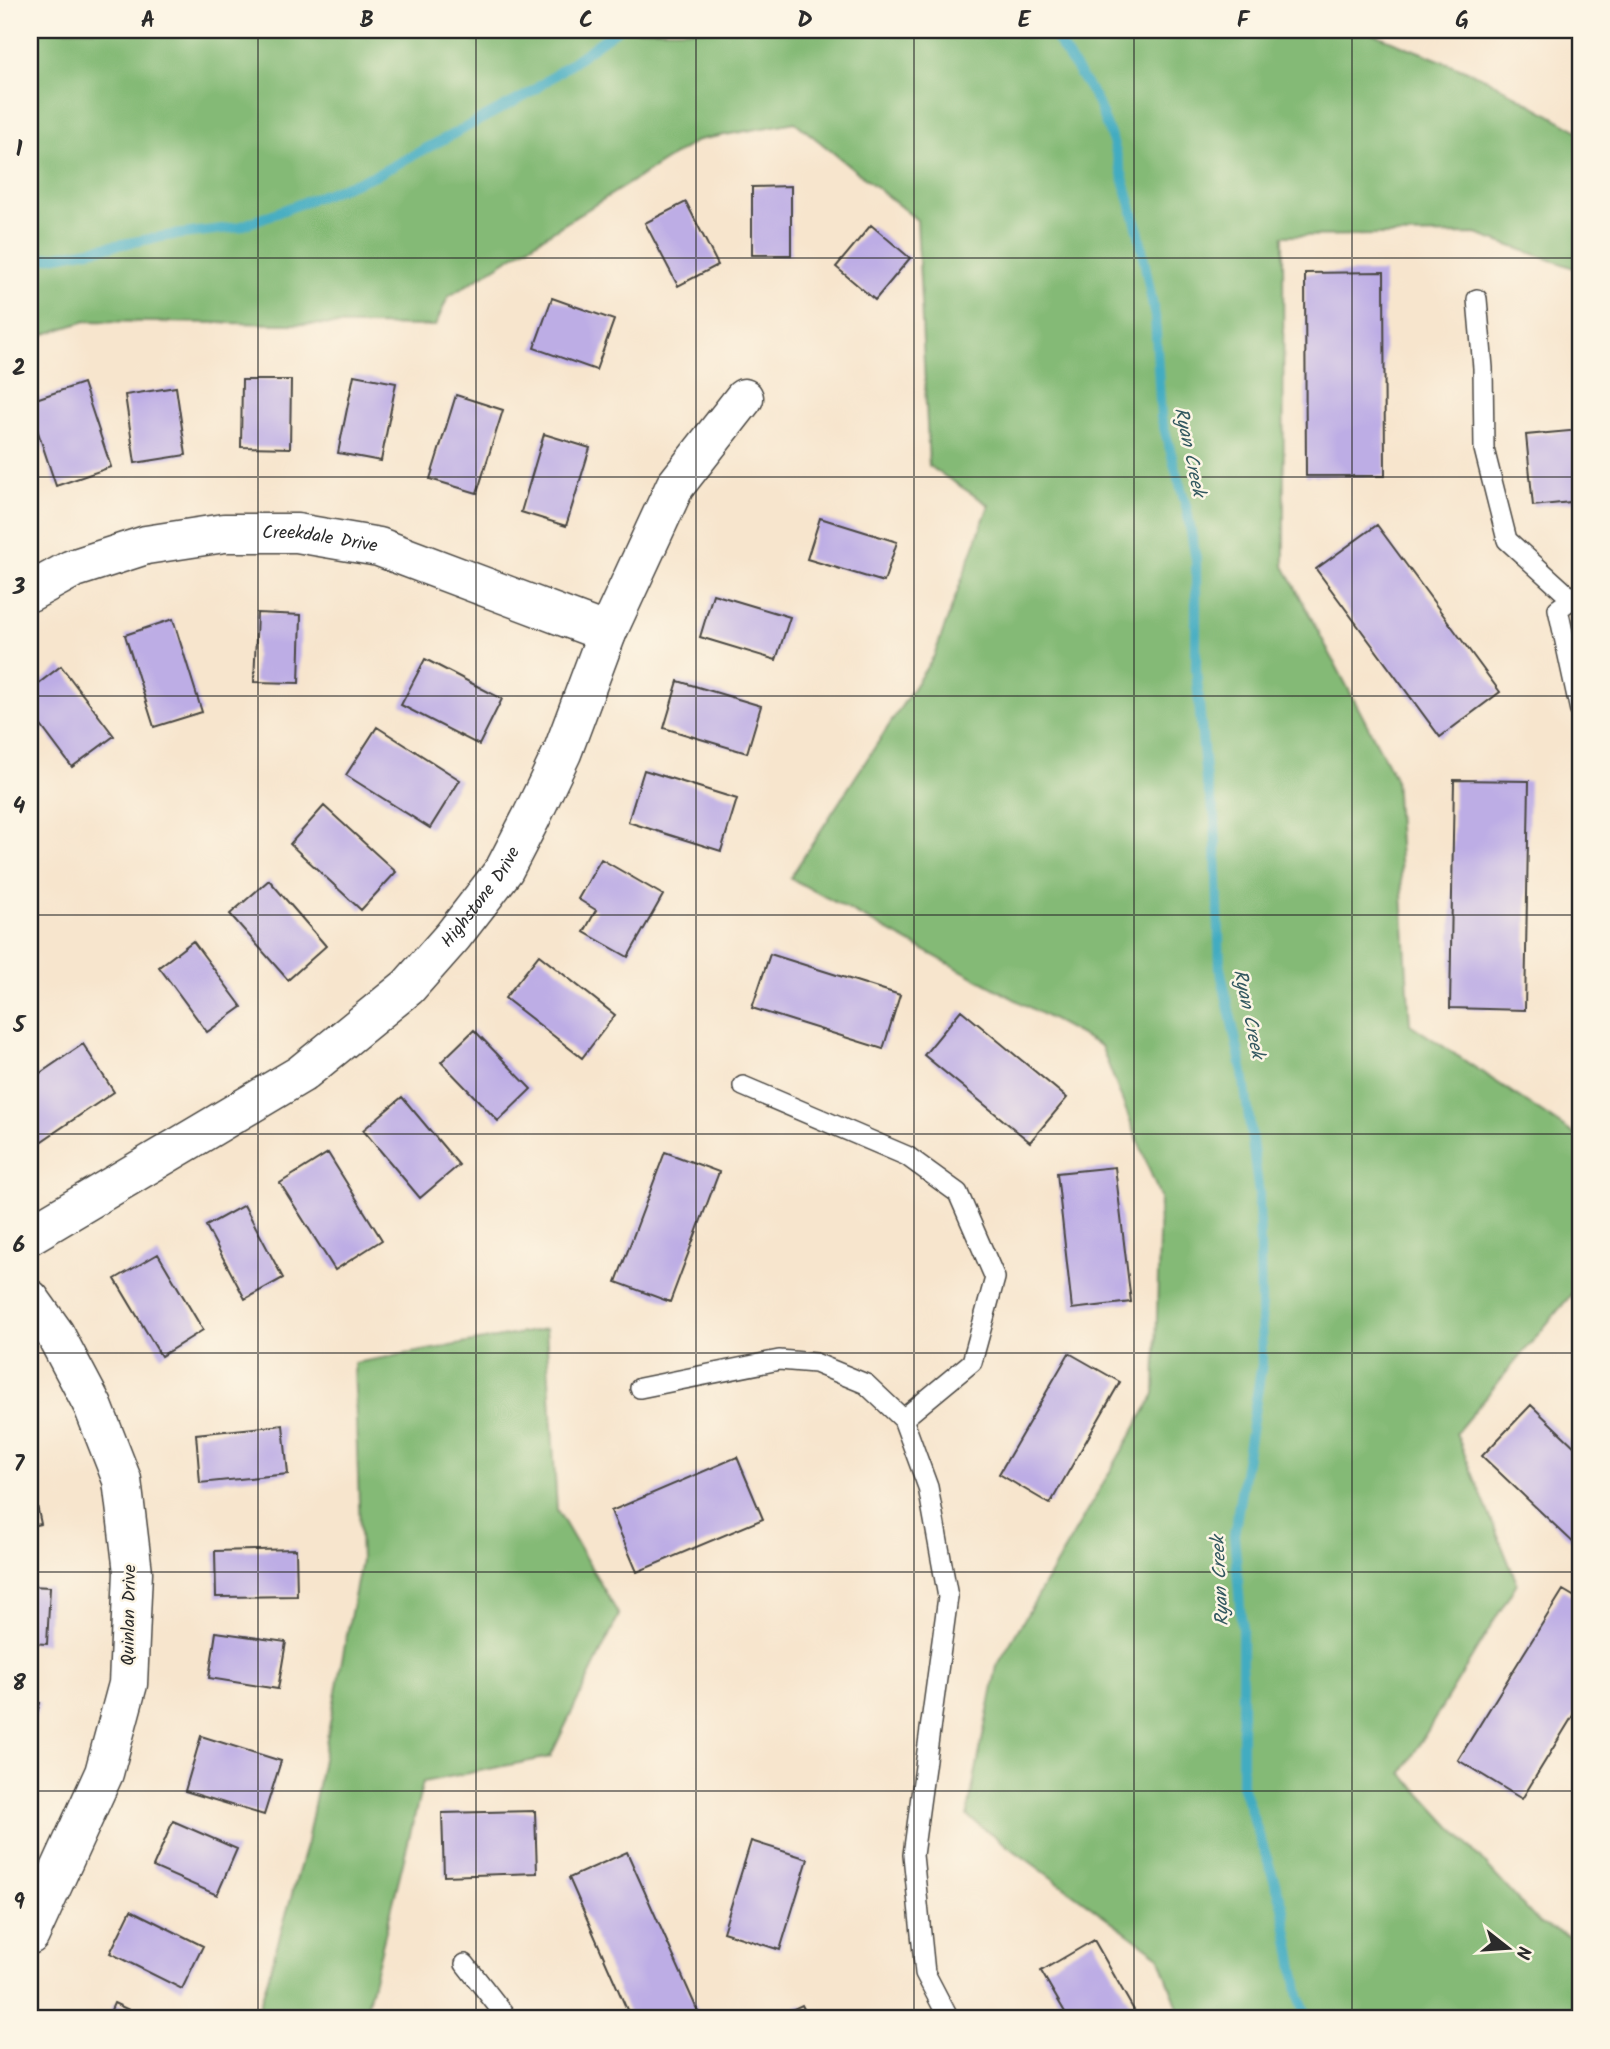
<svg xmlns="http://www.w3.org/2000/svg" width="1610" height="2049" viewBox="0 0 1610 2049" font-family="Kalam,sans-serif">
<rect width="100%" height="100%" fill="#fcf5e5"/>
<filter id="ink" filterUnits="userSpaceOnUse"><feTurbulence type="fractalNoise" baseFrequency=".0143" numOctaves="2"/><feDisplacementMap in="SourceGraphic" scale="14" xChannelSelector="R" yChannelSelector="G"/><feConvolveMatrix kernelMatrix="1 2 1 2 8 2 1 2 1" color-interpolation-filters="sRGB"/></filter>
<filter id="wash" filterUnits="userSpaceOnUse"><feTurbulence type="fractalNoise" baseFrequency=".00686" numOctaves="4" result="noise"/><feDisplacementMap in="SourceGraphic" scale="28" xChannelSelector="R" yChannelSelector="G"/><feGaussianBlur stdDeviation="1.57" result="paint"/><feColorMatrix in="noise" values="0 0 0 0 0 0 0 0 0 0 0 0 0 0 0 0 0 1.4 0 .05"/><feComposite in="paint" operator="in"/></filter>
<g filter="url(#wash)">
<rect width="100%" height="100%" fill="#f7e5cd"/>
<!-- forest -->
<path fill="#84ba76" stroke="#587250" stroke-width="2" d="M 30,30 L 1364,30 L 1485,78 L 1580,132 L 1580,270 L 1476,234 L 1283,236 L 1284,566 L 1395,778 L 1410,1024 L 1580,1138 L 1580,1284 L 1456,1433 L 1517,1583 L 1402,1773 L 1540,1924 L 1580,1941 L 1580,2019 L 1182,2019 L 1159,1956 L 967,1816 L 997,1666 L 1155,1394 L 1160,1197 L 1101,1046 L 790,878 L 934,656 L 989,505 L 929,466 L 917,220 L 795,122 L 698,140 L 448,297 L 435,326 L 86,321 L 30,339 Z
M 546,1329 L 557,1510 L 619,1615 L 550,1757 L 423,1782 L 364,2019 L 256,2019 L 307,1842 L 361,1561 L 354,1363 Z"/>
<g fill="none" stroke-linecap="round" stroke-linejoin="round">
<!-- stream -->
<path stroke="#42acc1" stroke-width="10" d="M 1050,30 L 1096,99 L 1113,142 L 1139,234 L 1155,317 L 1161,417 L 1187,510 L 1196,560 L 1196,669 L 1206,781 L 1215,817 L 1220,968 L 1243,1073 L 1259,1194 L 1262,1364 L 1234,1535 L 1242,1629 L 1242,1785 L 1283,1906 L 1299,1996 L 1308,2019
M 30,261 L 166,236 L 239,227 L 378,174 L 527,95 L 617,30"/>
</g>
<g id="blocks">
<!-- building -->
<path fill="#bdade5" d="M 791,186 L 791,255 L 752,255 L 752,187 Z
M 686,202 L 718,265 L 678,286 L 645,223 Z
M 871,225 L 910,258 L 875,300 L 836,267 Z
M 1384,272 L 1385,476 L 1306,476 L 1305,273 Z
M 552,298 L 614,320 L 596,370 L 534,348 Z
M 354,375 L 396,383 L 381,461 L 338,453 Z
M 242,380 L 291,380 L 290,448 L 241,447 Z
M 83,383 L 111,467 L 56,486 L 30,408 L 30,401 Z
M 176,387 L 186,455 L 135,463 L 125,395 Z
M 456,395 L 503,410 L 477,493 L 430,479 Z
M 1580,430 L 1580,501 L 1533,506 L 1526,435 Z
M 544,434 L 590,448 L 566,526 L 521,512 Z
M 820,518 L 897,542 L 884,582 L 807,559 Z
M 1377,525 L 1500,692 L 1440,737 L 1316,569 Z
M 713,594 L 790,617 L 776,660 L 700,637 Z
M 257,613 L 301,615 L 299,683 L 254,682 Z
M 173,619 L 202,712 L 154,727 L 125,635 Z
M 425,659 L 502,699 L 479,745 L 401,705 Z
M 61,666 L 114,736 L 72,767 L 30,711 L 30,690 Z
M 678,681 L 761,706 L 747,753 L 664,728 Z
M 377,727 L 460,780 L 430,828 L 346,775 Z
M 644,770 L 737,799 L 721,851 L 628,822 Z
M 1454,780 L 1529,781 L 1525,1010 L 1450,1008 Z
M 324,806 L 396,872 L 361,910 L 290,844 Z
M 601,859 L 663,895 L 628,957 L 584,932 L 596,910 L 578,899 Z
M 269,880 L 326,946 L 288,980 L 230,914 Z
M 193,941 L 242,1007 L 207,1032 L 159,967 Z
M 770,954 L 900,995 L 883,1049 L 752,1008 Z
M 539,955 L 615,1015 L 582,1058 L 505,998 Z
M 961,1010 L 1067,1098 L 1030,1142 L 924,1055 Z
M 474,1030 L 531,1089 L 498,1121 L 441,1062 Z
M 83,1044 L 114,1092 L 30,1149 L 30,1080 Z
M 402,1097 L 459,1165 L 420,1198 L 363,1130 Z
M 665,1152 L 719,1172 L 670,1302 L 616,1282 Z
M 328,1153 L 382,1240 L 335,1270 L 280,1183 Z
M 1115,1167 L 1131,1302 L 1072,1309 L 1057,1173 Z
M 244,1205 L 283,1278 L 245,1299 L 206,1226 Z
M 158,1254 L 203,1330 L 161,1356 L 115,1279 Z
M 1069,1353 L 1120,1382 L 1050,1504 L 999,1474 Z
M 1531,1405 L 1580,1452 L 1580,1549 L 1482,1456 Z
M 283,1425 L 288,1474 L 200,1483 L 196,1434 Z
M 737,1457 L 763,1519 L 637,1572 L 611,1511 Z
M 30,1482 L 32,1482 L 41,1524 L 30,1526 Z
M 296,1549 L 297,1596 L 216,1597 L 215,1551 Z
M 30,1586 L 50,1587 L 47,1644 L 30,1643 Z
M 1563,1590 L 1580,1600 L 1580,1704 L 1522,1799 L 1458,1760 Z
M 216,1632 L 286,1642 L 278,1689 L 209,1678 Z
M 30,1700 L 40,1703 L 30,1734 Z
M 201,1736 L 281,1761 L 264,1815 L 185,1791 Z
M 535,1811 L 537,1873 L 444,1876 L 442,1813 Z
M 173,1821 L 237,1849 L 217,1895 L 153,1867 Z
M 751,1841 L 808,1859 L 780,1950 L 723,1932 Z
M 627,1852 L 700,2016 L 693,2019 L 631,2019 L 569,1878 Z
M 131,1910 L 203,1946 L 182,1989 L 110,1953 Z
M 1094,1940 L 1139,2019 L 1069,2019 L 1041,1971 Z
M 114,2003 L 148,2019 L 107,2019 Z
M 802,2005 L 809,2019 L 772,2019 Z"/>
</g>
</g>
<g filter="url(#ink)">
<use href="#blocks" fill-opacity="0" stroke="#4a4743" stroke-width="2"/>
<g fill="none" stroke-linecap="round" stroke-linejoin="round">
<!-- service casing -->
<g stroke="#4a4743" stroke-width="22">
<path id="service" d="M 1477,299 L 1483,368 L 1484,449 L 1507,540 L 1572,599
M 1580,593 L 1558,609 L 1580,711
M 743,1086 L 907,1156 L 958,1193 L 995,1278 L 972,1362 L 903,1419
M 640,1388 L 779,1360 L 815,1363 L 866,1384 L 903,1419 L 928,1487 L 948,1597 L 913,1855 L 925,1973 L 949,2019
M 465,1964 L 508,2019"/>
</g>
<!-- minor casing -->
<g stroke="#4a4743" stroke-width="41">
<g id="minor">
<path id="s1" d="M 30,592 L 72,569 L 146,545 L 224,533 L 297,533 L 379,547 L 607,633"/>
<path id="s2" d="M 30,1235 L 301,1074 L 408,987 L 453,936 L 504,870 L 531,818 L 562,753 L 607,633 L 675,486 L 744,398"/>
<path d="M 30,1299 L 55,1334 L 93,1406 L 122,1480 L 133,1572 L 128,1684 L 104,1773 L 30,1935"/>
</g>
</g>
<!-- service -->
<use href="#service" stroke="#fff" stroke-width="19"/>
<!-- minor -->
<use href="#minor" stroke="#fff" stroke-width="38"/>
</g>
</g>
<!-- grid -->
<path fill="none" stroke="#2b2b2b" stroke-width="2" stroke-opacity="0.55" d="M 258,30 L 258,2019M 476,30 L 476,2019M 696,30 L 696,2019M 914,30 L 914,2019M 1134,30 L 1134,2019M 1352,30 L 1352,2019M 30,258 L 1580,258M 30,477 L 1580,477M 30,696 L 1580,696M 30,915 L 1580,915M 30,1134 L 1580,1134M 30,1353 L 1580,1353M 30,1572 L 1580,1572M 30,1791 L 1580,1791"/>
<g text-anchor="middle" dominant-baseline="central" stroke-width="5" stroke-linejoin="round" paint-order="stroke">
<!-- street labels -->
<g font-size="18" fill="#2b2b2b" stroke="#fcf5e5">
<text stroke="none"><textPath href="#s1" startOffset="301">Creekdale Drive</textPath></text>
<text stroke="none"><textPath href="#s2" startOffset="569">Highstone Drive</textPath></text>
<text transform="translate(130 1615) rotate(-89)">Quinlan Drive</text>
</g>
<!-- water labels -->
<g font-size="19" font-style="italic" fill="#335860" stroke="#fcf5e5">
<text transform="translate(1189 452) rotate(78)">Ryan Creek</text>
<text transform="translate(1248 1014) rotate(78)">Ryan Creek</text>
<text transform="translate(1221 1581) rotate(-93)">Ryan Creek</text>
</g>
</g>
<!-- margin -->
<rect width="1610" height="2049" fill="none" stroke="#fcf5e5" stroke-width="77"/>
<!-- north arrow -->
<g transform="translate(1508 1948) rotate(107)" stroke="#fcf5e5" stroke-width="5" paint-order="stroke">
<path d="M0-5L12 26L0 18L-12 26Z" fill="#2b2b2b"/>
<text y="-10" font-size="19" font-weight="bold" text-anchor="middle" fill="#2b2b2b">N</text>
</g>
<rect x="38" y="38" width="1534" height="1972" fill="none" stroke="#2b2b2b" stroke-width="2.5"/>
<g font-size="23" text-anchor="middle" font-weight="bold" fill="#2b2b2b">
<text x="148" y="27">A</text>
<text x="367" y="27">B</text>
<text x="586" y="27">C</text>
<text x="805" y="27">D</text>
<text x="1024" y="27">E</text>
<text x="1243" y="27">F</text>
<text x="1462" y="27">G</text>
<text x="19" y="156">1</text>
<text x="19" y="375">2</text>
<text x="19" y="594">3</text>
<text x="19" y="813">4</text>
<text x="19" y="1032">5</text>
<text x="19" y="1252">6</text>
<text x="19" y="1471">7</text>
<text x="19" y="1690">8</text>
<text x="19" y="1909">9</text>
</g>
</svg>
